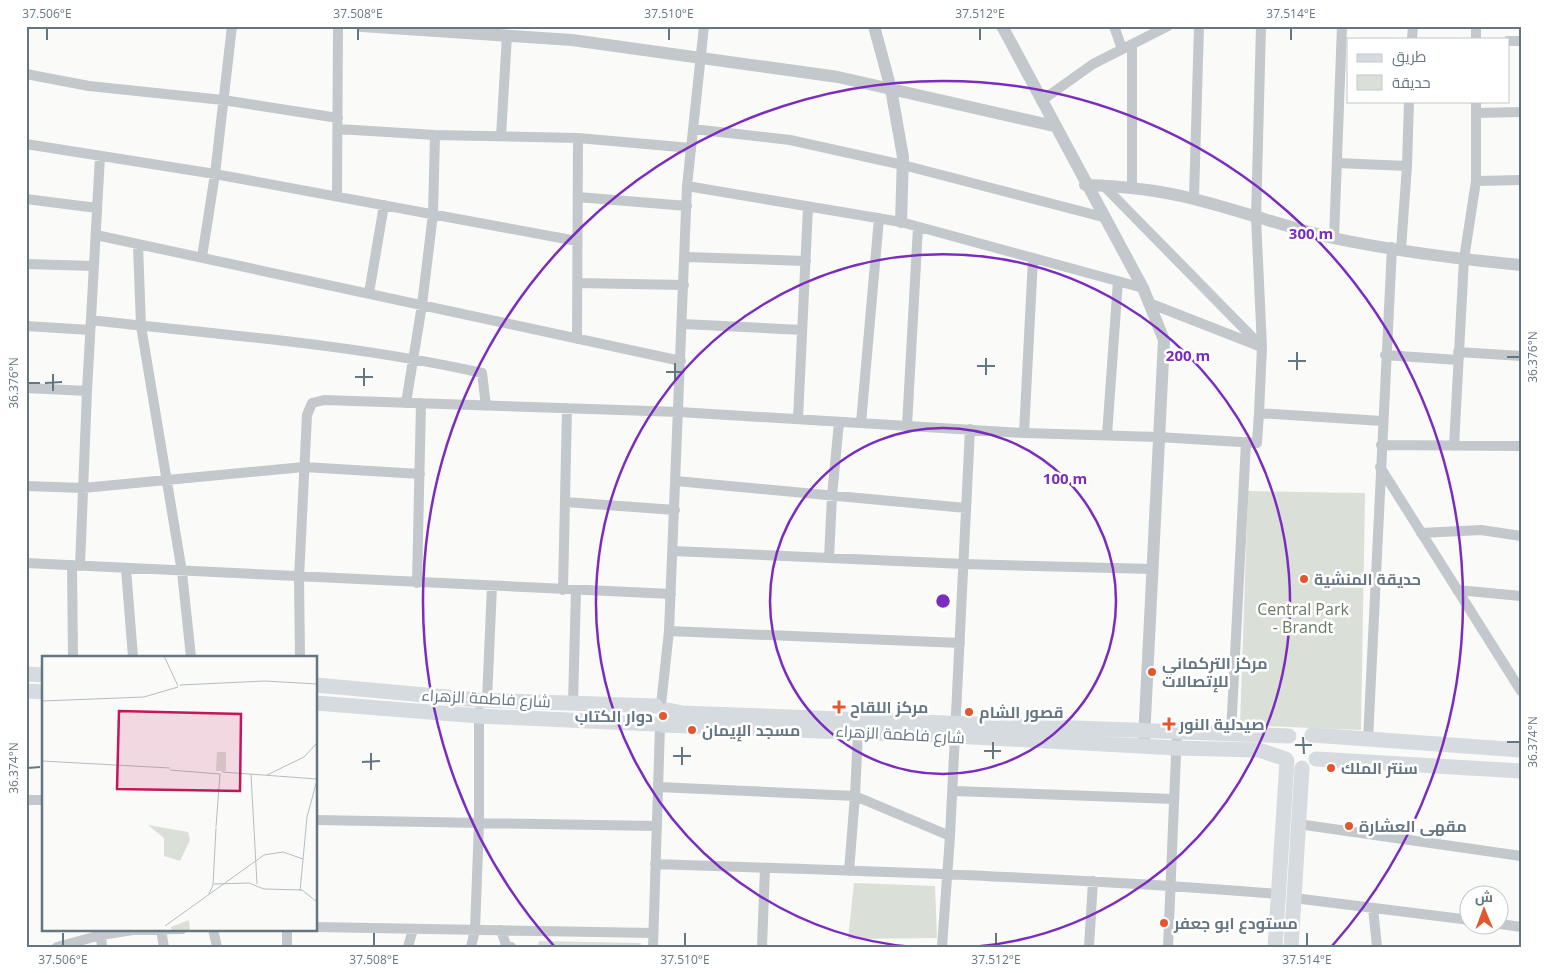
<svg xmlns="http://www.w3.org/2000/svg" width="1547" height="973" viewBox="0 0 1547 973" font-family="'Open Sans',Cairo,sans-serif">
<rect width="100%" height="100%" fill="#fafaf8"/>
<!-- green -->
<path fill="#dadfd7" d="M 1248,491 L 1365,493 L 1361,730 L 1240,725 Z
M 854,883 L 935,886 L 937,938 L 848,939 Z
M 539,941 L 641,943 L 640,947 L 537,947 Z"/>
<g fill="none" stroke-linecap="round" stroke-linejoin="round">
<!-- minor -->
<path stroke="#c3c8cc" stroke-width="10" d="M 1114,26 L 1122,49
M 1412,39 L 1413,26
M 1476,39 L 1476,26
M 1508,41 L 1521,41
M 1132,45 L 1132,188
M 26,74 L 89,86 L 223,100 L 338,118
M 1041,101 L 1093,64 L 1168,26
M 1476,113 L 1521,112
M 338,129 L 435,135 L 578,138 L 691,148
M 693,129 L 790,140 L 903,165 L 1103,217
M 501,136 L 507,35
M 26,144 L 215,174 L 577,241
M 1337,163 L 1407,166 L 1409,101
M 1476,181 L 1521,180
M 1103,185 L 1262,347
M 687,186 L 901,222 L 1143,288
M 337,196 L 338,26
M 578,197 L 687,206
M 1194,198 L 1199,26
M 26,199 L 97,208
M 96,235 L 681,361
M 1334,238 L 1342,26
M 138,245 L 141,326 L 182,572 L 191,657
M 1401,249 L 1407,166
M 202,257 L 215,174 L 232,26
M 685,257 L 806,261
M 26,264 L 94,266
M 577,283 L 684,285
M 369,293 L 384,205
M 1149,303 L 1259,346
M 91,320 C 222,335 353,344 482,373 L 486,406
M 683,324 L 802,330
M 26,326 L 90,330
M 577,339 L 578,138
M 1458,352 L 1521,356
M 1385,355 L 1458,360
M 26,388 L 87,391
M 406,403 L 422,305 L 433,214 L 435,135
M 1259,413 L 1262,347 L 1256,218 L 1261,26
M 798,419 L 808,207
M 861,423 L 879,218
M 907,426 L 918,227
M 1024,433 L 1033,259
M 1107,435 L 1118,281
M 1381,445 L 1521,446
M 1454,446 L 1464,259 L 1476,181 L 1476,101
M 1380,467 L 1521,691
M 676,481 L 966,508
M 26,486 L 83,488 L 304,467 L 420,474
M 565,502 L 675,510
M 1421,533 L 1481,530 L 1521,536
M 673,551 L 964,564 L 1152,569
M 829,558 L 832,496 L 839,422
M 26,563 L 671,594
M 72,565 L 73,657
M 80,566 L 87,391 L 100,156
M 126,569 L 133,657
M 417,583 L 421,403
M 563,590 L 567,408
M 1457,590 L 1521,596
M 669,631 L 960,643
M 300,657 L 299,578 L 307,415 L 312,403 L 324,400 L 679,412 L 1024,433 L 1158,437 L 1257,443 L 1259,413 L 1382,421
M 487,700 L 492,586
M 573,703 L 576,590
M 661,705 L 669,631 L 687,186 L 704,26
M 1231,733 L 1246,442
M 1368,740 L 1392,247
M 658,787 L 855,796 L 858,732
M 953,791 L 1174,799
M 26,800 L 44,800
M 316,820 L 657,826
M 1298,824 L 1521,856
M 655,864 C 863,871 1071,877 1278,894
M 849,871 L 855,796 L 950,836
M 1294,898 L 1470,920
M 1373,908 L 1377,947
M 1500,924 L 1521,927
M 316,927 L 653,933
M 213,929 L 217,947
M 161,930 L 164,947
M 501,930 L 506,945 L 511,947
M 101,935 L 102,947
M 57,947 L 101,935 L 133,930 L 182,929
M 287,947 L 287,929
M 408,947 L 413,929
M 471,947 L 475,930 L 479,823 L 479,711
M 653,947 L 660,726
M 762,947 L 765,868
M 942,947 L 950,836 L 970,429
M 1089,947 L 1093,881
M 1168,947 L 1177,731"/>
<!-- tertiary -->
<path stroke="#c3c8cc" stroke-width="12" d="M 362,26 L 572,40 L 838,77 L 1054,126
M 874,26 L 891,89 L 903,157 L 901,222
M 1002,26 L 1143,288 L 1164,340 L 1144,739
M 1085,185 C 1121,186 1159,190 1194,199 C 1241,211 1286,227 1333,238 C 1395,251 1458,259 1521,265"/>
<!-- secondary -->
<path stroke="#d6dbdf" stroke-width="15" d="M 26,674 L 44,675
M 316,685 L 479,700 L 656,706
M 26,691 L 44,692
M 316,703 L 479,716 L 654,724
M 668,710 L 682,713 L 1289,736
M 662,725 L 955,736 L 1176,748 L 1259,750 L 1286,759
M 1312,735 L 1521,750
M 1316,759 L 1521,771
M 1275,947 L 1287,761
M 1291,947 L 1302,768"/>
</g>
<!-- ticks -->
<path fill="none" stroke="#657683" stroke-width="2" d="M 47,28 L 47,40M 358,28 L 358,40M 669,28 L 669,40M 980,28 L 980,40M 1291,28 L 1291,40M 1297,352 L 1297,370M 1507,357 L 1520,357M 986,358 L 986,375M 1288,361 L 1306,361M 675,363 L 675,380M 977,366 L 995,366M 364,368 L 364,386M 666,372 L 684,372M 53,374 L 53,391M 355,377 L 373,377M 28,383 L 40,383M 45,383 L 62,382M 1303,737 L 1304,754M 993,742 L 993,759M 1507,742 L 1520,742M 1295,745 L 1312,745M 682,747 L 682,765M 984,751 L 1001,751M 371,753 L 371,770M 673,756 L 691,756M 362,762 L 380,761M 28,768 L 40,767M 63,933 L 63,946M 374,933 L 374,946M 685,933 L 685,946M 996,933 L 996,946M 1307,933 L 1307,946"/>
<!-- distance rings -->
<g fill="none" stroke="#7b2cbf" stroke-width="2.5">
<circle cx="943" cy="601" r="173"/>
<path d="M913 947A347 347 0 1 1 973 947"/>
<path d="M554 946A520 520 0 1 1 1332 946"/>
</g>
<!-- markers -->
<g fill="#e4572e" stroke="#fff" stroke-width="2">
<circle cx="1304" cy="579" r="5"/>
<circle cx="1152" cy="672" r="5"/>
<path d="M836.5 699.5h5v5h5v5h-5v5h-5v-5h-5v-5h5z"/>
<circle cx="969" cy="712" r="5"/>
<circle cx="663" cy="716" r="5"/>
<path d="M1166.5 716.5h5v5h5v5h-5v5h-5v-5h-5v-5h5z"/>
<circle cx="692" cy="730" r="5"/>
<circle cx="1331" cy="768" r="5"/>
<circle cx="1349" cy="826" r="5"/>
<circle cx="1164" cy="923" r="5"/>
</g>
<g text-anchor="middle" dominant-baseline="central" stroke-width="5" stroke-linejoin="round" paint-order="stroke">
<!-- poi labels -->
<g font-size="16" font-weight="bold" fill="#657683" stroke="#fff" text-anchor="start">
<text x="1314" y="579">حديقة المنشية</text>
<text x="1162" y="663">مركز التركماني<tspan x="1162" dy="18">للإتصالات</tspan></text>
<text x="850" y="707">مركز اللقاح</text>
<text x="979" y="712">قصور الشام</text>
<text x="653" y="716" text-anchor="end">دوار الكتاب</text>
<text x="1179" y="724">صيدلية النور</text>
<text x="702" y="730">مسجد الإيمان</text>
<text x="1341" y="768">سنتر الملك</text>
<text x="1359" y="826">مقهى العشارة</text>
<text x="1174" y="923">مستودع ابو جعفر</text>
</g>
<!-- park labels -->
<g font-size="16" fill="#687a64" stroke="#fff">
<text x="1303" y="609">Central Park<tspan x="1303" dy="18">- Brandt</tspan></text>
</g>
<!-- street labels -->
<g font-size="16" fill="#657683" stroke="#fff">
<text transform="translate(486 698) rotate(3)">شارع فاطمة الزهراء</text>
<text transform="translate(900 734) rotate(3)">شارع فاطمة الزهراء</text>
</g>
</g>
<!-- overview -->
<g transform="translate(42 656)">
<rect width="275" height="275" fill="#fafaf8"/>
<path d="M 175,96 L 184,96 L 184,115 L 174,115 ZM 106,169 L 146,176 L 148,184 L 138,205 L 122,200 L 122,182 ZM 147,264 L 148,275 L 130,275 L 129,271 Z" fill="#dadfd7"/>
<path fill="none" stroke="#b5bdc2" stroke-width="1" d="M 122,0 L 136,30M 138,29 L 223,25 L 275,28M 0,45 L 102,41 L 136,31M 0,105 L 128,112M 128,114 L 178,118M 180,116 L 275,123M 209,118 L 215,228M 225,119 L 262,101 L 275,87M 174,171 L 178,118M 172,228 L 207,227 L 222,233 L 260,234 L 275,246M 258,235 L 265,161 L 275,124M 167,238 L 171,229 L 174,172M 123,270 L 222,199 L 241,196 L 261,203"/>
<path fill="#c2185b" fill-opacity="0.15" stroke="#c2185b" stroke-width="2.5" d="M 77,55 L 199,58 L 198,135 L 75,133 Z"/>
<rect width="275" height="275" fill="none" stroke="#657683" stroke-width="2.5"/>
</g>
<circle cx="943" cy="601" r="8" fill="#7b2cbf" stroke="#fff" stroke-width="2.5"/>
<g font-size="15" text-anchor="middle" font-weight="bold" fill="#7b2cbf" stroke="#fff" stroke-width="5" stroke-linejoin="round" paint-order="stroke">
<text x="1311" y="239">300 m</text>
<text x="1188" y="361">200 m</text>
<text x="1065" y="484">100 m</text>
</g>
<!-- border -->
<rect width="1547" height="973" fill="none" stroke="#ffffff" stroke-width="55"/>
<!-- legend -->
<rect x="1347" y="38" width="162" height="65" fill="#ffffff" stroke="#c1c8cd"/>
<rect x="1357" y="54" width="25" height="8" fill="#d6dbdf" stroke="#c1c8cd"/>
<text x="1392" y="62" font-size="15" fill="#657683">طريق</text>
<rect x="1357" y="75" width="25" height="15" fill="#dadfd7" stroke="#c1c8cd"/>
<text x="1392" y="88" font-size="15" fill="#657683">حديقة</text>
<!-- north arrow -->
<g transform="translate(1484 910) rotate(359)"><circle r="24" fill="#ffffff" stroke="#c1c8cd"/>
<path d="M0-4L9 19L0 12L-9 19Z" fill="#e4572e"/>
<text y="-8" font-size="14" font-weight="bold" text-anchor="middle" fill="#657683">ش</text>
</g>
<rect x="28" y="28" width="1492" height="918" fill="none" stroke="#657683" stroke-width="2"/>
<g font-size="12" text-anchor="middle" fill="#657683">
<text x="47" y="18">37.506°E</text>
<text x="358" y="18">37.508°E</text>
<text x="669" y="18">37.510°E</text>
<text x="980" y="18">37.512°E</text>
<text x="1291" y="18">37.514°E</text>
<text transform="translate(1533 357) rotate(-90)" y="4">36.376°N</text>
<text transform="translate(14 383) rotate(-90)" y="4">36.376°N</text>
<text transform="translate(1533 742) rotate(-90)" y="4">36.374°N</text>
<text transform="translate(14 768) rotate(-90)" y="4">36.374°N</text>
<text x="63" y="964">37.506°E</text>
<text x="374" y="964">37.508°E</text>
<text x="685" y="964">37.510°E</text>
<text x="996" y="964">37.512°E</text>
<text x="1307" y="964">37.514°E</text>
</g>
</svg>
